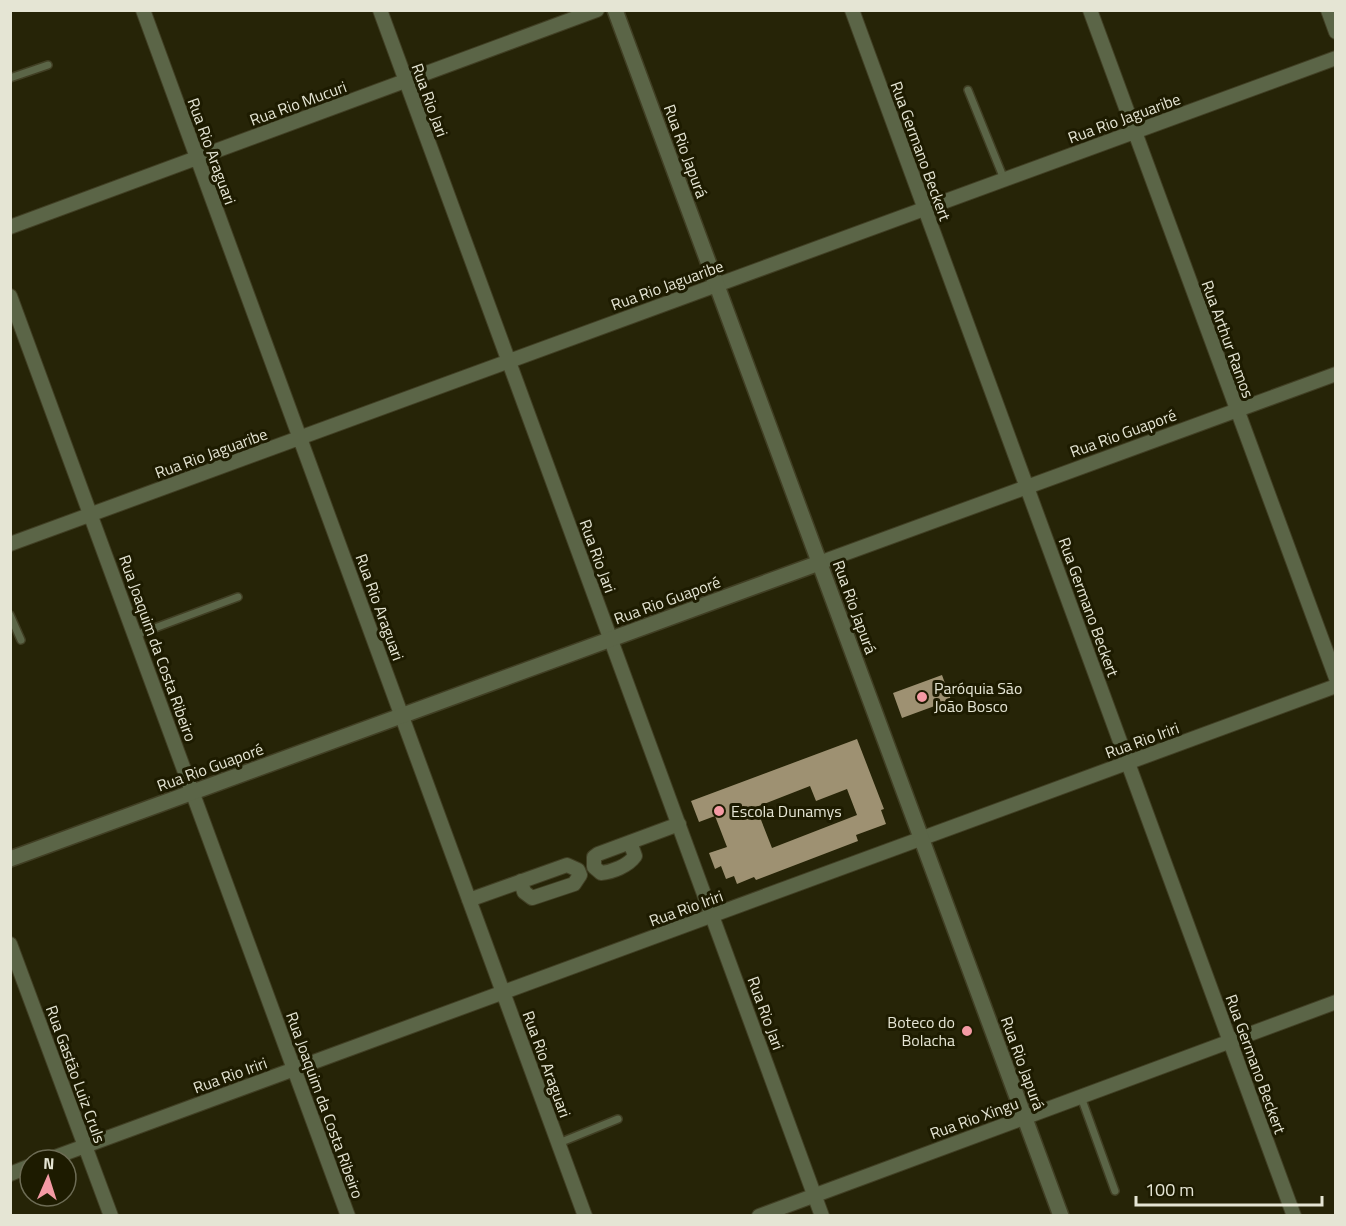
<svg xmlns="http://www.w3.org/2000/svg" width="1346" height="1226" viewBox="0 0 1346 1226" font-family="'Titillium Web',sans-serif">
<rect width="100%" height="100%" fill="#262407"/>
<!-- building -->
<path fill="#9e9172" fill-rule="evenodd" d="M 942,675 L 951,700 L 902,718 L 893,693 Z
M 857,739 L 884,809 L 881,810 L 886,824 L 856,835 L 858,841 L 756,880 L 754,877 L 737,884 L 734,876 L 726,879 L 721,866 L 715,869 L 709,853 L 727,847 L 715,816 L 699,822 L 691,801 ZM 810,786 L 816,801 L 847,789 L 857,815 L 772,848 L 756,807 Z"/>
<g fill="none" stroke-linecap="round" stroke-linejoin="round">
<!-- service casing -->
<g stroke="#413f24" stroke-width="10">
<path id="service" d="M 10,78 L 48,65
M 968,90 L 1004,179
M 10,615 L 21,640
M 136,635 L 238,597
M 1081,1097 L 1115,1191
M 559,1143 L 618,1119"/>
</g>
<!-- minor casing -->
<g stroke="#413f24" stroke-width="16">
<path id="minor" d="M 143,10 L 585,1216
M 380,10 L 822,1216
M 852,10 L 1294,1216
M 1090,10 L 1336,678
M 1328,10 L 1336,32
M 10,227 L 597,10
M 10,296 L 348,1216
M 10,544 L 1336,58
M 819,563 L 1336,374
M 630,842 L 635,856 C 628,866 612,872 601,873 L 594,867 L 594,857 L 598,854 L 679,824
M 469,900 L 567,865 L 578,870 L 580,875 L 574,884 L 532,898 L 524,892 L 521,881
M 10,944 L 111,1216
M 47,1160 L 1336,686
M 10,1174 L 30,1166
M 759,1216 L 1336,1002"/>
</g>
<!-- tertiary casing -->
<g stroke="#413f24" stroke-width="18">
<path id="tertiary" d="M 615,10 L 1061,1216
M 10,859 L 819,563"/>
</g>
<!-- service -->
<use href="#service" stroke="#5b6547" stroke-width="7"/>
<!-- minor -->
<use href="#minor" stroke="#5b6547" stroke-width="14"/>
<!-- tertiary -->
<use href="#tertiary" stroke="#5b6547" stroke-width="15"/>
</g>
<!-- markers -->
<g fill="#f49aa4" stroke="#1d1b00" stroke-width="2">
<circle cx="922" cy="697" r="6"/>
<circle cx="719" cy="811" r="6"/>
<circle cx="967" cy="1031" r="6"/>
</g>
<g text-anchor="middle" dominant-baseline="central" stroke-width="6" stroke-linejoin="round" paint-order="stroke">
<!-- street labels -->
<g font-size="16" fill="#e5e5d4" stroke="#1d1b00">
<text transform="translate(430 100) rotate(70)">Rua Rio Jari</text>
<text transform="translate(298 103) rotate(-20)">Rua Rio Mucuri</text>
<text transform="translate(1124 118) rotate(-20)">Rua Rio Jaguaribe</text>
<text transform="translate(212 151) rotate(70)">Rua Rio Araguari</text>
<text transform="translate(686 151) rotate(70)">Rua Rio Japurá</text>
<text transform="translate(921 151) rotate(70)">Rua Germano Beckert</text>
<text transform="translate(667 285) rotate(-20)">Rua Rio Jaguaribe</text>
<text transform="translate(1228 339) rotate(70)">Rua Arthur Ramos</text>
<text transform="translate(1123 433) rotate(-20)">Rua Rio Guaporé</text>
<text transform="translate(211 453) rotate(-20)">Rua Rio Jaguaribe</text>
<text transform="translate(598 556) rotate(70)">Rua Rio Jari</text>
<text transform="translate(667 600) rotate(-20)">Rua Rio Guaporé</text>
<text transform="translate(380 607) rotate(70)">Rua Rio Araguari</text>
<text transform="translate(855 607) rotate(70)">Rua Rio Japurá</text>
<text transform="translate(1089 607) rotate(70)">Rua Germano Beckert</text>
<text transform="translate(158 648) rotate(70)">Rua Joaquim da Costa Ribeiro</text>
<text transform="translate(1142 740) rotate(-20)">Rua Rio Iriri</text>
<text transform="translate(210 767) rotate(-20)">Rua Rio Guaporé</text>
<text transform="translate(686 908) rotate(-20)">Rua Rio Iriri</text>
<text transform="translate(766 1013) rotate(70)">Rua Rio Jari</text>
<text transform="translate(1023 1063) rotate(70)">Rua Rio Japurá</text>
<text transform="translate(547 1064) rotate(70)">Rua Rio Araguari</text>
<text transform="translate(1256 1064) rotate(70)">Rua Germano Beckert</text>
<text transform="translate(76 1074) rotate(70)">Rua Gastão Luiz Cruls</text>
<text transform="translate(230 1075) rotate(-20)">Rua Rio Iriri</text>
<text transform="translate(325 1105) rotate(70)">Rua Joaquim da Costa Ribeiro</text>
<text transform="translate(974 1118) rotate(-20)">Rua Rio Xingu</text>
</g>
<!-- poi labels -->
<g font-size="16" fill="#e5e5d4" stroke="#1d1b00" text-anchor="start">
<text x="934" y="688">Paróquia São<tspan x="934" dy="18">João Bosco</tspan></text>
<text x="731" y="811">Escola Dunamys</text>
<text x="955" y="1022" text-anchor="end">Boteco do<tspan x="955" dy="18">Bolacha</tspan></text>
</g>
</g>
<!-- border -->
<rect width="1346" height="1226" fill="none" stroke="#e5e5d4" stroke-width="24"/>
<!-- north arrow -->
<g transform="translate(48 1178) rotate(3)"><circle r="28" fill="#1d1b00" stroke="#6d6c55" stroke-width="1.5"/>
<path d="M0-4.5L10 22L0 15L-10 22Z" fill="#f49aa4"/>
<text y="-9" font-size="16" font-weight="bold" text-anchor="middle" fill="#e5e5d4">N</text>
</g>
<!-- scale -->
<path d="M1136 1196v9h186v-9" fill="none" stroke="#e5e5d4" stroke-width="3"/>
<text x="1145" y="1196" font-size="18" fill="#e5e5d4" stroke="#1d1b00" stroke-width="4.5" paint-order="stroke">100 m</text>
</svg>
